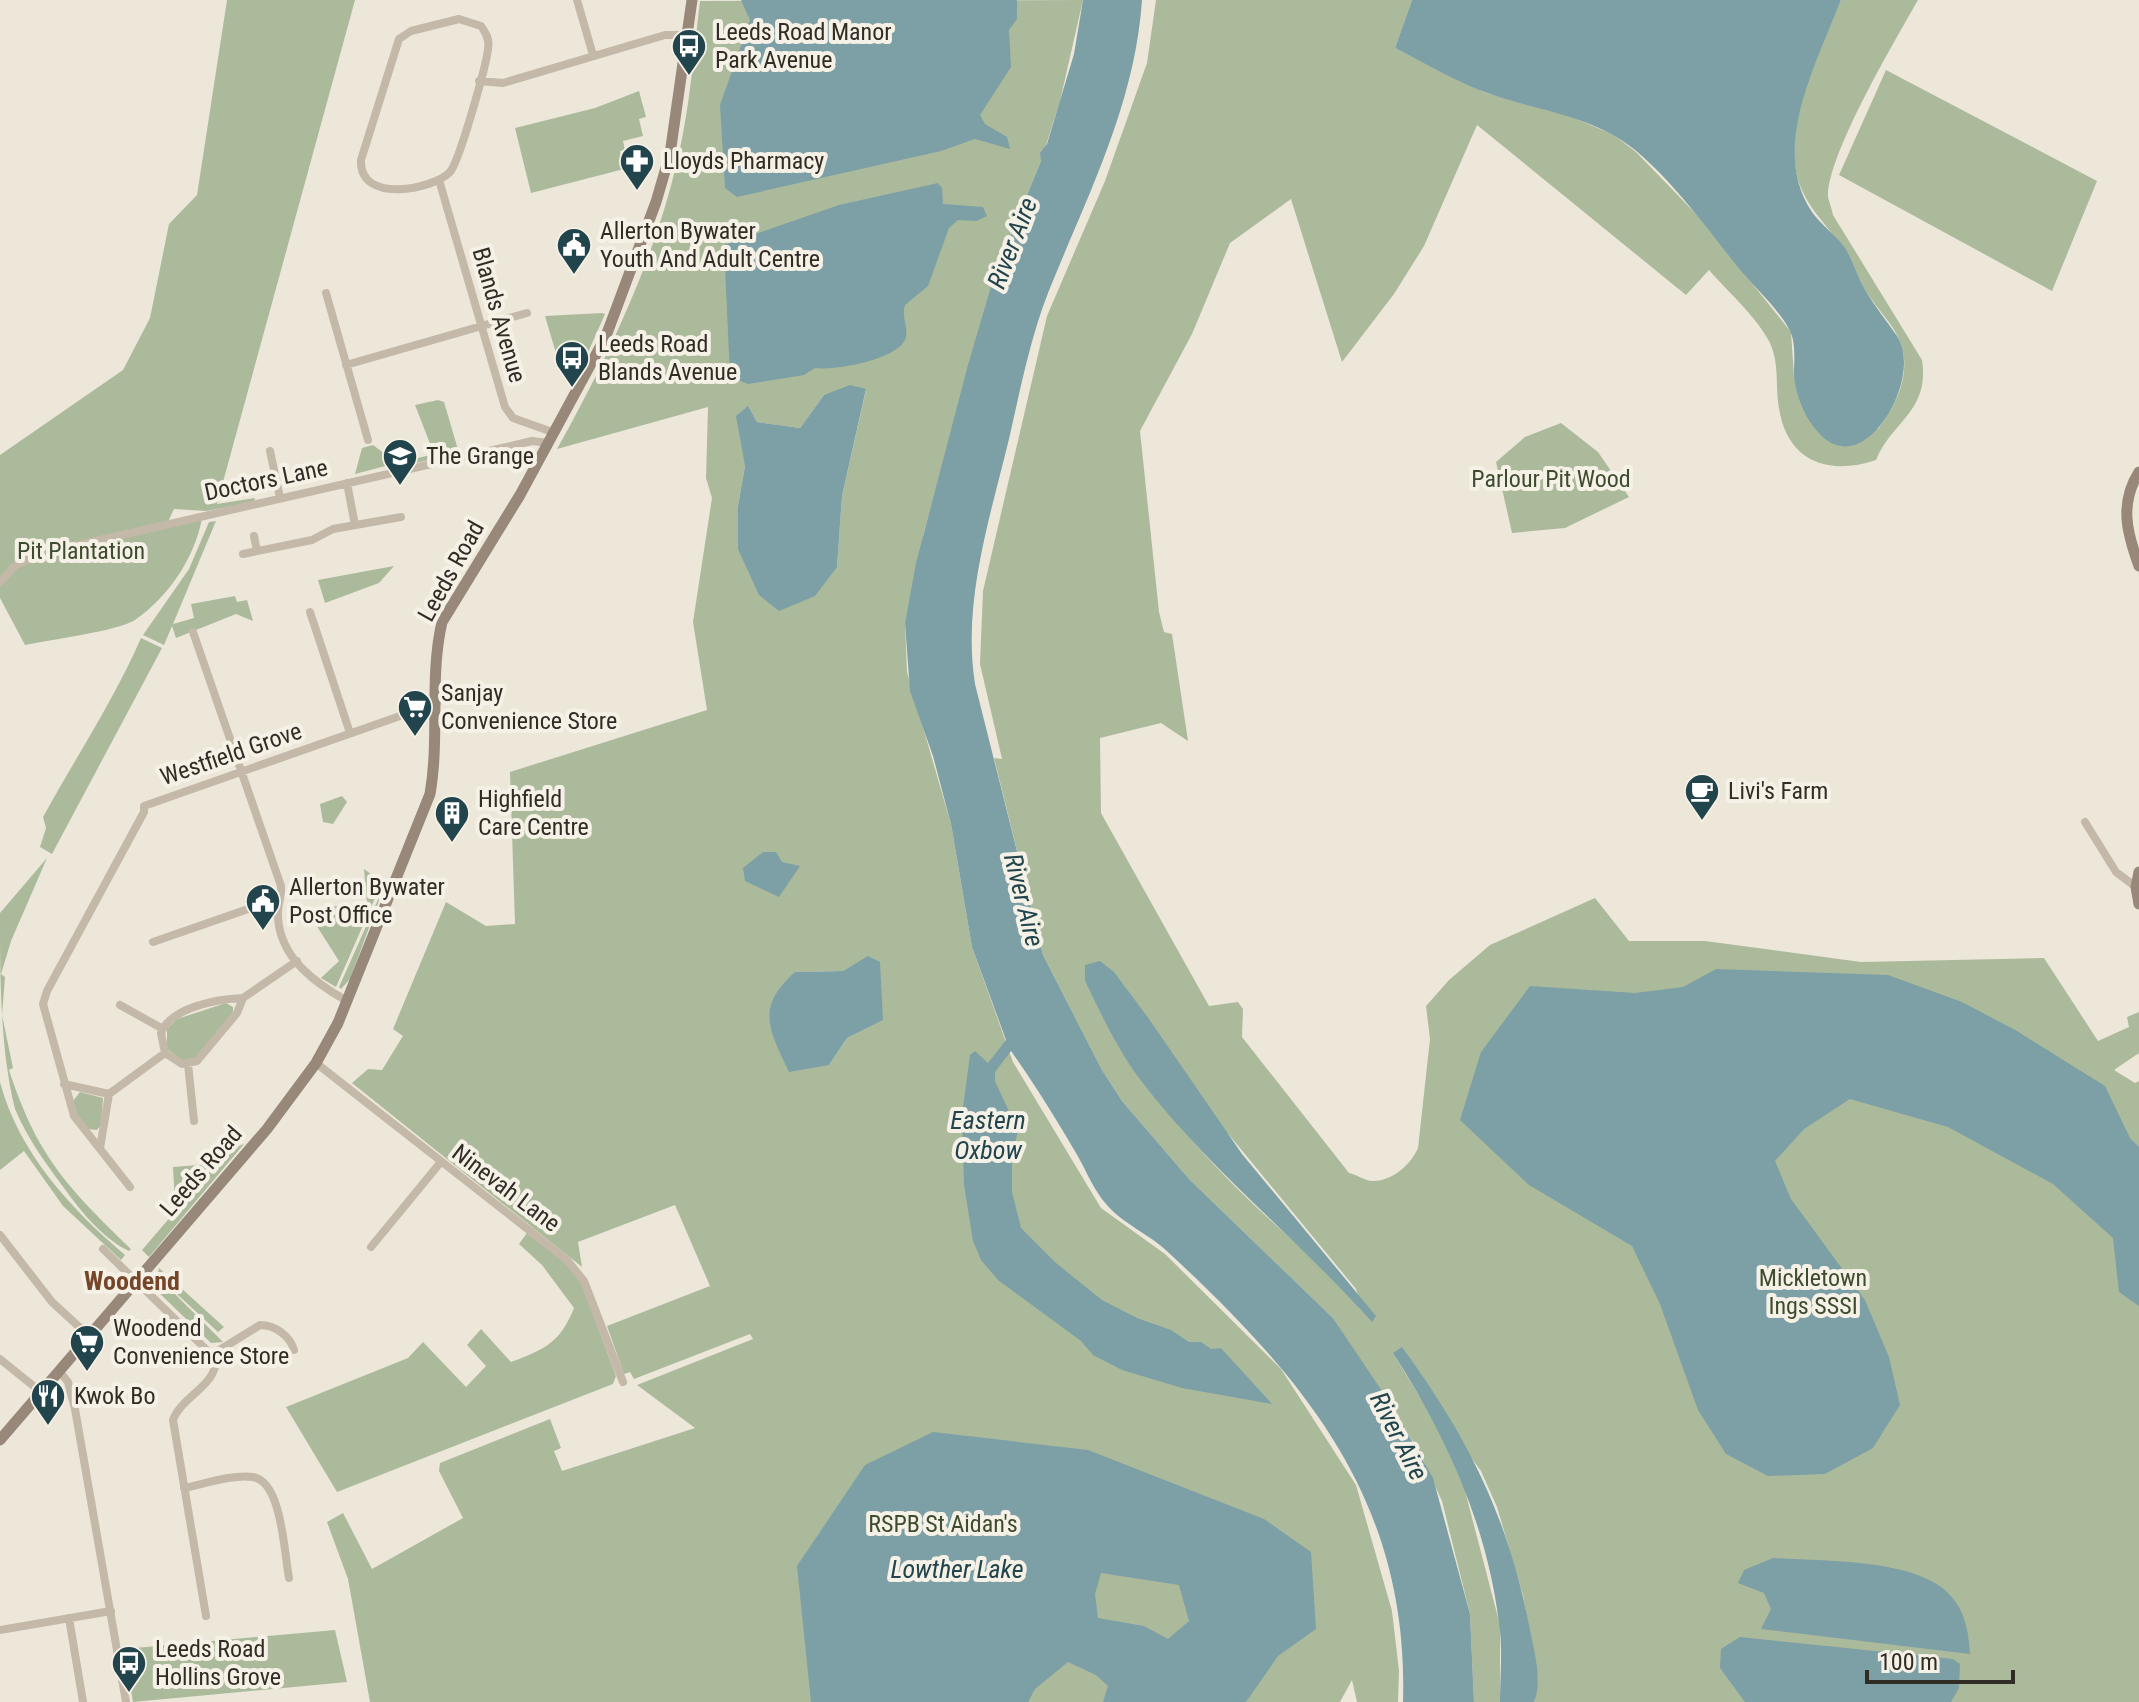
<svg xmlns="http://www.w3.org/2000/svg" width="2139" height="1702" viewBox="0 0 2139 1702" font-family="'Roboto Condensed',sans-serif">
<rect width="100%" height="100%" fill="#ede7da"/>
<!-- green -->
<path fill="#acba9c" fill-rule="evenodd" d="M 227,0 L 355,0 L 217,504 L 255,498 L 254,502 L 206,511 L 174,509 L 167,524 L 202,518 C 195,558 168,597 135,620 C 118,631 49,640 25,645 L 0,598 L 0,455 L 123,370 L 150,318 L 169,224 L 197,195 Z
M 1083,0 L 1060,101 L 1041,161 L 997,266 L 924,532 L 905,623 L 907,672 L 951,824 L 972,947 L 1013,1062 L 1101,1208 L 1165,1254 L 1281,1369 L 1356,1485 L 1392,1611 L 1399,1671 L 1398,1702 L 1357,1702 L 1352,1680 L 1340,1702 L 370,1702 L 348,1579 L 327,1522 L 343,1513 L 372,1569 L 463,1518 L 439,1471 L 440,1463 L 550,1419 L 561,1448 L 554,1451 L 562,1471 L 695,1428 L 637,1385 L 753,1339 L 750,1334 L 634,1379 L 630,1372 L 624,1374 L 607,1326 L 710,1286 L 675,1205 L 578,1242 L 582,1267 L 352,1083 L 368,1069 L 382,1070 L 403,1036 L 393,1029 L 446,902 L 486,926 L 515,924 L 510,772 L 707,710 L 693,622 L 712,498 L 706,478 L 708,407 L 557,449 C 613,349 666,236 685,122 C 692,82 695,41 700,1 ZM 866,390 L 842,496 L 837,567 L 738,506 L 745,466 L 748,407 L 757,422 L 800,428 L 824,395 ZM 868,957 L 882,1020 L 847,1038 L 829,1065 L 795,972 L 843,971 Z
M 1156,0 L 1412,0 L 1395,48 L 1486,93 L 1572,117 L 1614,135 L 1636,152 L 1698,216 L 1791,332 L 1794,376 L 1878,429 C 1897,405 1913,370 1899,339 C 1892,323 1877,309 1868,294 C 1858,279 1853,260 1842,246 C 1822,219 1798,199 1795,163 C 1789,109 1822,49 1841,0 L 1918,0 C 1896,39 1827,155 1828,197 C 1829,202 1832,209 1833,215 L 1922,360 C 1930,411 1892,421 1876,460 C 1829,476 1787,462 1779,408 C 1775,386 1780,363 1769,341 C 1755,315 1728,292 1709,270 L 1686,295 L 1477,125 L 1424,246 L 1394,294 L 1342,362 L 1291,199 L 1230,243 L 1192,334 L 1140,431 L 1159,612 L 1164,632 L 1172,634 L 1188,741 L 1161,723 L 1100,738 L 1101,813 L 1209,1006 L 1238,1002 L 1243,1009 L 1242,1037 L 1349,1173 C 1356,1174 1365,1181 1373,1181 C 1393,1181 1411,1164 1418,1148 L 1430,1039 L 1426,1006 L 1449,980 L 1490,945 L 1595,898 L 1629,941 L 1705,941 L 1861,962 L 2044,958 L 2098,1041 L 2129,1027 L 2127,1017 L 2139,1012 L 2139,1053 L 2114,1070 L 2135,1083 L 2139,1081 L 2139,1702 L 1534,1702 L 1538,1679 L 1523,1595 L 1497,1507 L 1481,1471 L 1393,1353 L 1444,1437 L 1464,1487 L 1500,1625 L 1500,1702 L 1474,1702 L 1470,1614 L 1442,1501 L 1419,1451 L 1333,1318 L 1190,1180 L 1122,1101 L 1102,1070 L 1043,955 L 994,758 L 1002,759 L 980,664 L 983,591 L 1047,316 L 1105,181 L 1147,63 ZM 1085,981 L 1230,1136 L 1356,1289 L 1363,1312 C 1329,1269 1284,1235 1245,1196 C 1179,1132 1126,1063 1085,981 Z
M 1886,70 L 2097,181 L 2052,291 L 1839,175 Z
M 639,91 L 646,117 L 639,119 L 643,136 L 623,141 L 625,150 L 620,151 L 624,169 L 531,193 L 515,128 L 595,108 Z
M 602,313 L 605,314 L 574,384 L 563,377 L 545,316 Z
M 438,400 L 444,402 L 459,453 L 399,467 L 398,463 L 434,454 L 415,405 Z
M 1561,423 L 1598,452 L 1629,497 L 1565,528 L 1512,533 L 1496,462 L 1525,437 Z
M 373,445 L 397,463 L 355,474 L 362,448 Z
M 216,521 L 173,624 L 194,618 L 191,604 L 235,596 L 237,602 L 247,600 L 253,621 L 236,614 L 176,638 L 172,626 L 164,645 L 143,635 L 189,569 L 209,522 Z
M 394,566 L 379,583 L 325,603 L 318,580 Z
M 141,638 L 162,648 L 52,854 L 40,847 L 46,828 L 43,817 C 76,757 114,700 141,638 Z
M 342,796 L 347,802 L 333,824 L 323,822 L 320,804 Z
M 47,858 L 11,941 L 1,974 L 5,977 L 2,1015 L 13,1068 L 9,1070 C 37,1156 67,1187 131,1249 L 129,1251 C 105,1240 82,1213 67,1192 C 47,1165 28,1140 15,1109 C 0,1049 0,977 0,913 Z
M 364,869 L 382,882 L 336,987 L 321,978 L 339,961 L 311,917 L 315,909 L 367,902 Z
M 385,884 L 350,979 L 341,989 L 339,987 Z
M 226,1003 L 233,1007 L 233,1012 L 196,1058 L 183,1061 L 167,1049 L 167,1029 L 177,1019 Z
M 0,1082 C 19,1153 70,1208 125,1255 L 121,1260 L 63,1206 L 24,1151 L 0,1170 Z
M 80,1092 L 103,1098 L 101,1125 L 97,1130 L 88,1129 L 77,1116 L 73,1101 Z
M 244,1144 L 149,1257 L 142,1250 L 228,1150 Z
M 211,1164 L 175,1204 L 173,1167 Z
M 527,1233 L 569,1265 L 582,1284 L 616,1376 L 613,1384 L 337,1492 L 286,1407 L 408,1358 L 423,1342 L 466,1387 L 486,1366 L 467,1345 L 481,1329 L 511,1362 C 545,1349 560,1343 574,1308 L 542,1265 L 519,1244 Z
M 159,1268 L 224,1327 L 218,1332 L 165,1283 L 158,1273 Z
M 151,1279 L 175,1294 L 223,1342 L 211,1343 L 153,1287 Z
M 335,1630 L 347,1682 L 133,1702 L 124,1649 Z"/>
<!-- water -->
<path fill="#7d9fa6" fill-rule="evenodd" d="M 741,0 L 1017,0 L 1017,19 L 1009,30 L 1011,67 L 980,115 L 985,124 L 1007,137 L 1010,149 L 975,139 L 941,151 L 737,197 L 725,188 L 720,105 L 750,20 Z
M 1083,0 L 1142,0 C 1135,105 1087,196 1048,293 C 1030,339 1020,391 1009,439 C 990,518 962,602 975,684 L 1043,955 L 1102,1070 L 1122,1101 L 1190,1180 L 1333,1318 L 1392,1406 L 1433,1478 L 1470,1614 L 1474,1702 L 1403,1702 C 1409,1503 1307,1381 1169,1253 C 1151,1235 1123,1224 1107,1205 C 1094,1191 1086,1170 1076,1153 C 1056,1119 1034,1083 1011,1051 L 995,1072 L 995,1081 L 1018,1131 L 1012,1156 L 1012,1192 L 1021,1228 L 1056,1263 L 1102,1300 L 1137,1318 L 1171,1330 L 1189,1342 L 1201,1342 L 1211,1349 L 1221,1348 L 1272,1404 L 1182,1388 L 1122,1370 L 1093,1355 L 1081,1341 L 998,1280 L 981,1260 L 973,1241 L 964,1185 L 962,1115 L 970,1055 L 975,1051 L 988,1063 L 1006,1040 L 972,947 L 951,824 L 933,756 L 910,691 L 905,623 L 916,563 L 968,365 L 997,266 L 1012,231 L 1010,223 L 1017,219 L 1041,161 L 1040,153 L 1047,144 L 1074,54 Z
M 1412,0 L 1841,0 C 1817,63 1769,148 1812,212 C 1821,225 1836,235 1845,248 C 1853,261 1858,278 1866,291 C 1875,307 1887,321 1897,336 C 1923,375 1871,470 1828,441 C 1808,427 1795,397 1794,373 C 1794,360 1796,343 1790,331 C 1780,310 1752,285 1737,266 C 1706,227 1656,158 1613,135 C 1573,113 1529,108 1487,93 C 1455,81 1425,63 1395,48 Z
M 938,183 L 942,188 L 943,204 L 983,207 L 987,216 L 977,221 L 958,220 L 949,228 L 928,286 L 905,305 C 901,316 908,326 906,337 C 901,360 831,371 815,368 L 804,375 L 748,384 L 730,377 L 724,245 L 839,205 Z
M 850,385 L 866,389 L 842,496 L 837,567 L 815,596 L 779,611 L 759,595 L 738,549 L 738,506 L 745,466 L 736,416 L 748,406 L 757,422 L 800,428 L 824,395 Z
M 763,852 L 776,852 L 782,862 L 800,866 L 779,897 L 745,881 L 743,868 Z
M 868,956 L 880,962 L 883,1020 L 847,1038 L 829,1065 L 789,1072 C 769,1029 755,1008 795,972 L 843,971 Z
M 1100,961 L 1114,972 L 1149,1019 L 1242,1154 L 1376,1316 L 1372,1322 C 1297,1238 1207,1168 1139,1078 C 1117,1048 1101,1014 1085,981 L 1085,965 Z
M 1716,969 L 1888,975 L 1962,1002 L 2017,1031 L 2105,1086 L 2130,1138 L 2139,1147 L 2139,1306 L 2119,1292 L 2113,1238 L 2053,1184 L 1948,1127 L 1850,1099 L 1804,1129 L 1775,1161 L 1791,1199 L 1865,1300 L 1889,1357 L 1900,1405 L 1873,1448 L 1825,1474 L 1768,1476 L 1726,1454 L 1698,1410 L 1660,1304 L 1632,1246 L 1529,1185 L 1460,1120 L 1481,1052 L 1530,986 L 1635,993 L 1683,987 Z
M 1402,1347 C 1468,1437 1509,1519 1530,1630 C 1534,1652 1543,1680 1534,1702 L 1500,1702 C 1500,1676 1503,1649 1499,1623 C 1487,1525 1446,1435 1393,1353 Z
M 933,1432 L 1088,1450 L 1264,1519 L 1311,1552 L 1316,1629 L 1278,1656 L 1246,1702 L 1103,1702 L 1108,1686 L 1096,1675 L 1068,1662 L 1035,1689 L 1028,1702 L 811,1702 L 797,1566 L 865,1465 ZM 1101,1573 L 1179,1585 L 1189,1621 L 1168,1639 L 1144,1626 L 1098,1618 L 1095,1594 Z
M 1773,1558 C 1822,1562 1925,1557 1955,1601 C 1966,1616 1969,1636 1970,1654 L 1761,1629 L 1771,1609 L 1764,1593 L 1738,1583 L 1744,1570 Z
M 1740,1637 L 1953,1659 L 1960,1664 L 1959,1688 L 1951,1702 L 1745,1702 L 1720,1668 L 1721,1649 Z"/>
<g fill="none" stroke-linecap="round" stroke-linejoin="round">
<!-- street -->
<path stroke="#c4b8a8" stroke-width="8" d="M 577,0 L 593,55
M 459,19 L 481,26 C 486,33 490,40 488,49 C 486,67 459,162 450,172 C 434,189 359,205 361,160 L 399,39 L 411,31 Z
M 479,81 L 503,83 L 665,35 L 687,35
M 439,180 L 505,407 L 513,418 L 555,433
M 326,293 L 368,440
M 346,365 L 527,313
M 270,451 L 280,498
M 347,483 L 355,525
M 254,536 L 257,551
M 243,554 L 312,540 L 333,529 L 401,517
M 0,582 L 16,565 L 43,553 L 532,441 L 549,443
M 310,612 L 350,733
M 193,632 L 281,886 C 282,896 277,906 278,917 C 280,958 315,983 347,1001
M 2085,822 L 2116,872 L 2136,887
M 153,942 L 280,898
M 243,998 C 218,999 171,1007 161,1033 L 165,1053 L 182,1064 L 197,1061 L 237,1013 L 243,998 L 297,961
M 120,1005 L 163,1029
M 316,1063 L 567,1260 L 584,1281 L 623,1382
M 188,1064 L 194,1121
M 64,1084 L 109,1094 L 165,1053
M 100,1148 L 109,1094
M 130,1187 L 74,1116 L 43,1004 L 47,991 L 144,812 L 144,806 L 437,703
M 0,1235 L 52,1302 L 89,1336
M 371,1247 L 440,1163
M 103,1249 L 216,1359 C 217,1385 181,1397 173,1420 L 206,1616
M 213,1354 L 260,1325 C 275,1325 290,1336 294,1350
M 0,1359 L 41,1392
M 59,1371 L 68,1382 L 75,1409 L 126,1702
M 184,1488 C 204,1484 233,1474 253,1477 C 282,1482 284,1552 289,1578
M 69,1618 L 83,1702
M 0,1630 L 111,1611"/>
<!-- secondary -->
<path stroke="#97887a" stroke-width="11" d="M 2139,472 C 2119,504 2127,533 2139,566
M 2139,872 L 2136,887 L 2139,904
M 0,1440 L 267,1129 L 316,1063 L 338,1023 L 430,794 C 440,737 429,678 442,622 L 520,495 L 606,336 L 656,202 L 670,154 L 692,0"/>
</g>
<!-- icons -->
<defs>
<g id="bus-pin" transform="scale(1.8)"><path d="M0 17L-7.5 6A9.5 9.5 0 1 1 7.5 6Z" fill="#22454d" stroke="#f6f1e6"/><path d="M-5-6H5V4H4V6H2V4H-2V6H-4V4H-5ZM-3.5-4V0h7V-4ZM-3.5 1.2v1.5H-2V1.2ZM2 1.2v1.5H3.5V1.2Z" fill="#fff"/></g>
<g id="pharmacy-pin" transform="scale(1.8)"><path d="M0 17L-7.5 6A9.5 9.5 0 1 1 7.5 6Z" fill="#22454d" stroke="#f6f1e6"/><path d="M-2-6h4v4h4v4h-4v4h-4v-4h-4v-4h4Z" fill="#fff"/></g>
<g id="civic-pin" transform="scale(1.8)"><path d="M0 17L-7.5 6A9.5 9.5 0 1 1 7.5 6Z" fill="#22454d" stroke="#f6f1e6"/><path d="M-.6-6.5H3V-4.5H.6V-3L4-1V1h2V6H-6V1h2V-1L-.6-3ZM-1.2 2.5V6h2.4V2.5Z" fill="#fff"/></g>
<g id="school-pin" transform="scale(1.8)"><path d="M0 17L-7.5 6A9.5 9.5 0 1 1 7.5 6Z" fill="#22454d" stroke="#f6f1e6"/><path d="M0-5L7-2L0 1L-7-2ZM-4 1L0 2.5L4 1V4Q0 6-4 4Z" fill="#fff"/></g>
<g id="supermarket-pin" transform="scale(1.8)"><path d="M0 17L-7.5 6A9.5 9.5 0 1 1 7.5 6Z" fill="#22454d" stroke="#f6f1e6"/><path d="M-6-5.5h2.5l.6 2H6L4.5 2H-2.5L-4.4-4H-6ZM-1.5 3.2a1.3 1.3 0 1 0 .1 0ZM3 3.2a1.3 1.3 0 1 0 .1 0Z" fill="#fff"/></g>
<g id="cafe-pin" transform="scale(1.8)"><path d="M0 17L-7.5 6A9.5 9.5 0 1 1 7.5 6Z" fill="#22454d" stroke="#f6f1e6"/><path d="M-5.5-4.5H6V0H3Q3 3.5 0 3.5H-2.5Q-5.5 3.5-5.5 0ZM3-3.2v2h1.7v-2ZM-6 4.5H4V6H-6Z" fill="#fff"/></g>
<g id="building-pin" transform="scale(1.8)"><path d="M0 17L-7.5 6A9.5 9.5 0 1 1 7.5 6Z" fill="#22454d" stroke="#f6f1e6"/><path d="M-4-6H4V6H1V3H-1V6H-4ZM-2.5-4.3h1.7v1.8h-1.7ZM.8-4.3h1.7v1.8H.8ZM-2.5-1h1.7V.8h-1.7ZM.8-1h1.7V.8H.8Z" fill="#fff"/></g>
<g id="restaurant-pin" transform="scale(1.8)"><path d="M0 17L-7.5 6A9.5 9.5 0 1 1 7.5 6Z" fill="#22454d" stroke="#f6f1e6"/><path d="M-5-6h1v4h1v-4h1v4h1v-4h1v5L-1.5 .5V6h-2V.5L-5-1ZM5-6V6H3V1.5H1.5Q1.5-4 5-6Z" fill="#fff"/></g>
</defs>
<g fill-rule="evenodd">
<use href="#bus-pin" x="689" y="46"/>
<use href="#pharmacy-pin" x="637" y="161"/>
<use href="#civic-pin" x="574" y="245"/>
<use href="#bus-pin" x="572" y="358"/>
<use href="#school-pin" x="400" y="456"/>
<use href="#supermarket-pin" x="415" y="707"/>
<use href="#cafe-pin" x="1702" y="791"/>
<use href="#building-pin" x="452" y="813"/>
<use href="#civic-pin" x="263" y="901"/>
<use href="#supermarket-pin" x="87" y="1342"/>
<use href="#restaurant-pin" x="48" y="1396"/>
<use href="#bus-pin" x="129" y="1663"/>
</g>
<g text-anchor="middle" dominant-baseline="central" stroke-width="8" stroke-linejoin="round" paint-order="stroke">
<!-- poi labels -->
<g font-size="24" fill="#322c27" stroke="#f6f1e6" text-anchor="start">
<text x="715" y="32">Leeds Road Manor<tspan x="715" dy="28">Park Avenue</tspan></text>
<text x="663" y="161">Lloyds Pharmacy</text>
<text x="600" y="231">Allerton Bywater<tspan x="600" dy="28">Youth And Adult Centre</tspan></text>
<text x="598" y="344">Leeds Road<tspan x="598" dy="28">Blands Avenue</tspan></text>
<text x="426" y="456">The Grange</text>
<text x="441" y="693">Sanjay<tspan x="441" dy="28">Convenience Store</tspan></text>
<text x="1728" y="791">Livi's Farm</text>
<text x="478" y="799">Highfield<tspan x="478" dy="28">Care Centre</tspan></text>
<text x="289" y="887">Allerton Bywater<tspan x="289" dy="28">Post Office</tspan></text>
<text x="113" y="1328">Woodend<tspan x="113" dy="28">Convenience Store</tspan></text>
<text x="74" y="1396">Kwok Bo</text>
<text x="155" y="1649">Leeds Road<tspan x="155" dy="28">Hollins Grove</tspan></text>
</g>
<!-- street labels -->
<g font-size="24" fill="#322c27" stroke="#f6f1e6">
<text transform="translate(499 315) rotate(74)">Blands Avenue</text>
<text transform="translate(266 480) rotate(-12)">Doctors Lane</text>
<text transform="translate(451 571) rotate(-61)">Leeds Road</text>
<text transform="translate(231 754) rotate(-19)">Westfield Grove</text>
<text transform="translate(201 1171) rotate(-49)">Leeds Road</text>
<text transform="translate(506 1188) rotate(37)">Ninevah Lane</text>
</g>
<!-- park labels -->
<g font-size="24" fill="#3d4c2e" stroke="#f6f1e6">
<text x="1551" y="479">Parlour Pit Wood</text>
<text x="81" y="551">Pit Plantation</text>
<text x="1813" y="1278">Mickletown<tspan x="1813" dy="28">Ings SSSI</tspan></text>
<text x="943" y="1524">RSPB St Aidan's</text>
</g>
<!-- water labels -->
<g font-size="26" font-style="italic" fill="#22454d" stroke="#f6f1e6">
<text transform="translate(1012 243) rotate(-69)">River Aire</text>
<text transform="translate(1024 900) rotate(76)">River Aire</text>
<text x="988" y="1120">Eastern<tspan x="988" dy="30">Oxbow</tspan></text>
<text transform="translate(1399 1436) rotate(63)">River Aire</text>
<text x="957" y="1569">Lowther Lake</text>
</g>
<!-- neighbourhood labels -->
<g font-size="26" font-weight="bold" fill="#76462b" stroke="#f6f1e6">
<text x="132" y="1281">Woodend</text>
</g>
</g>
<!-- scale -->
<path d="M1867 1670v12h146v-12" fill="none" stroke="#322c27" stroke-width="4"/>
<text x="1879" y="1670" font-size="24" fill="#322c27" stroke="#f6f1e6" stroke-width="6" paint-order="stroke">100 m</text>
</svg>
